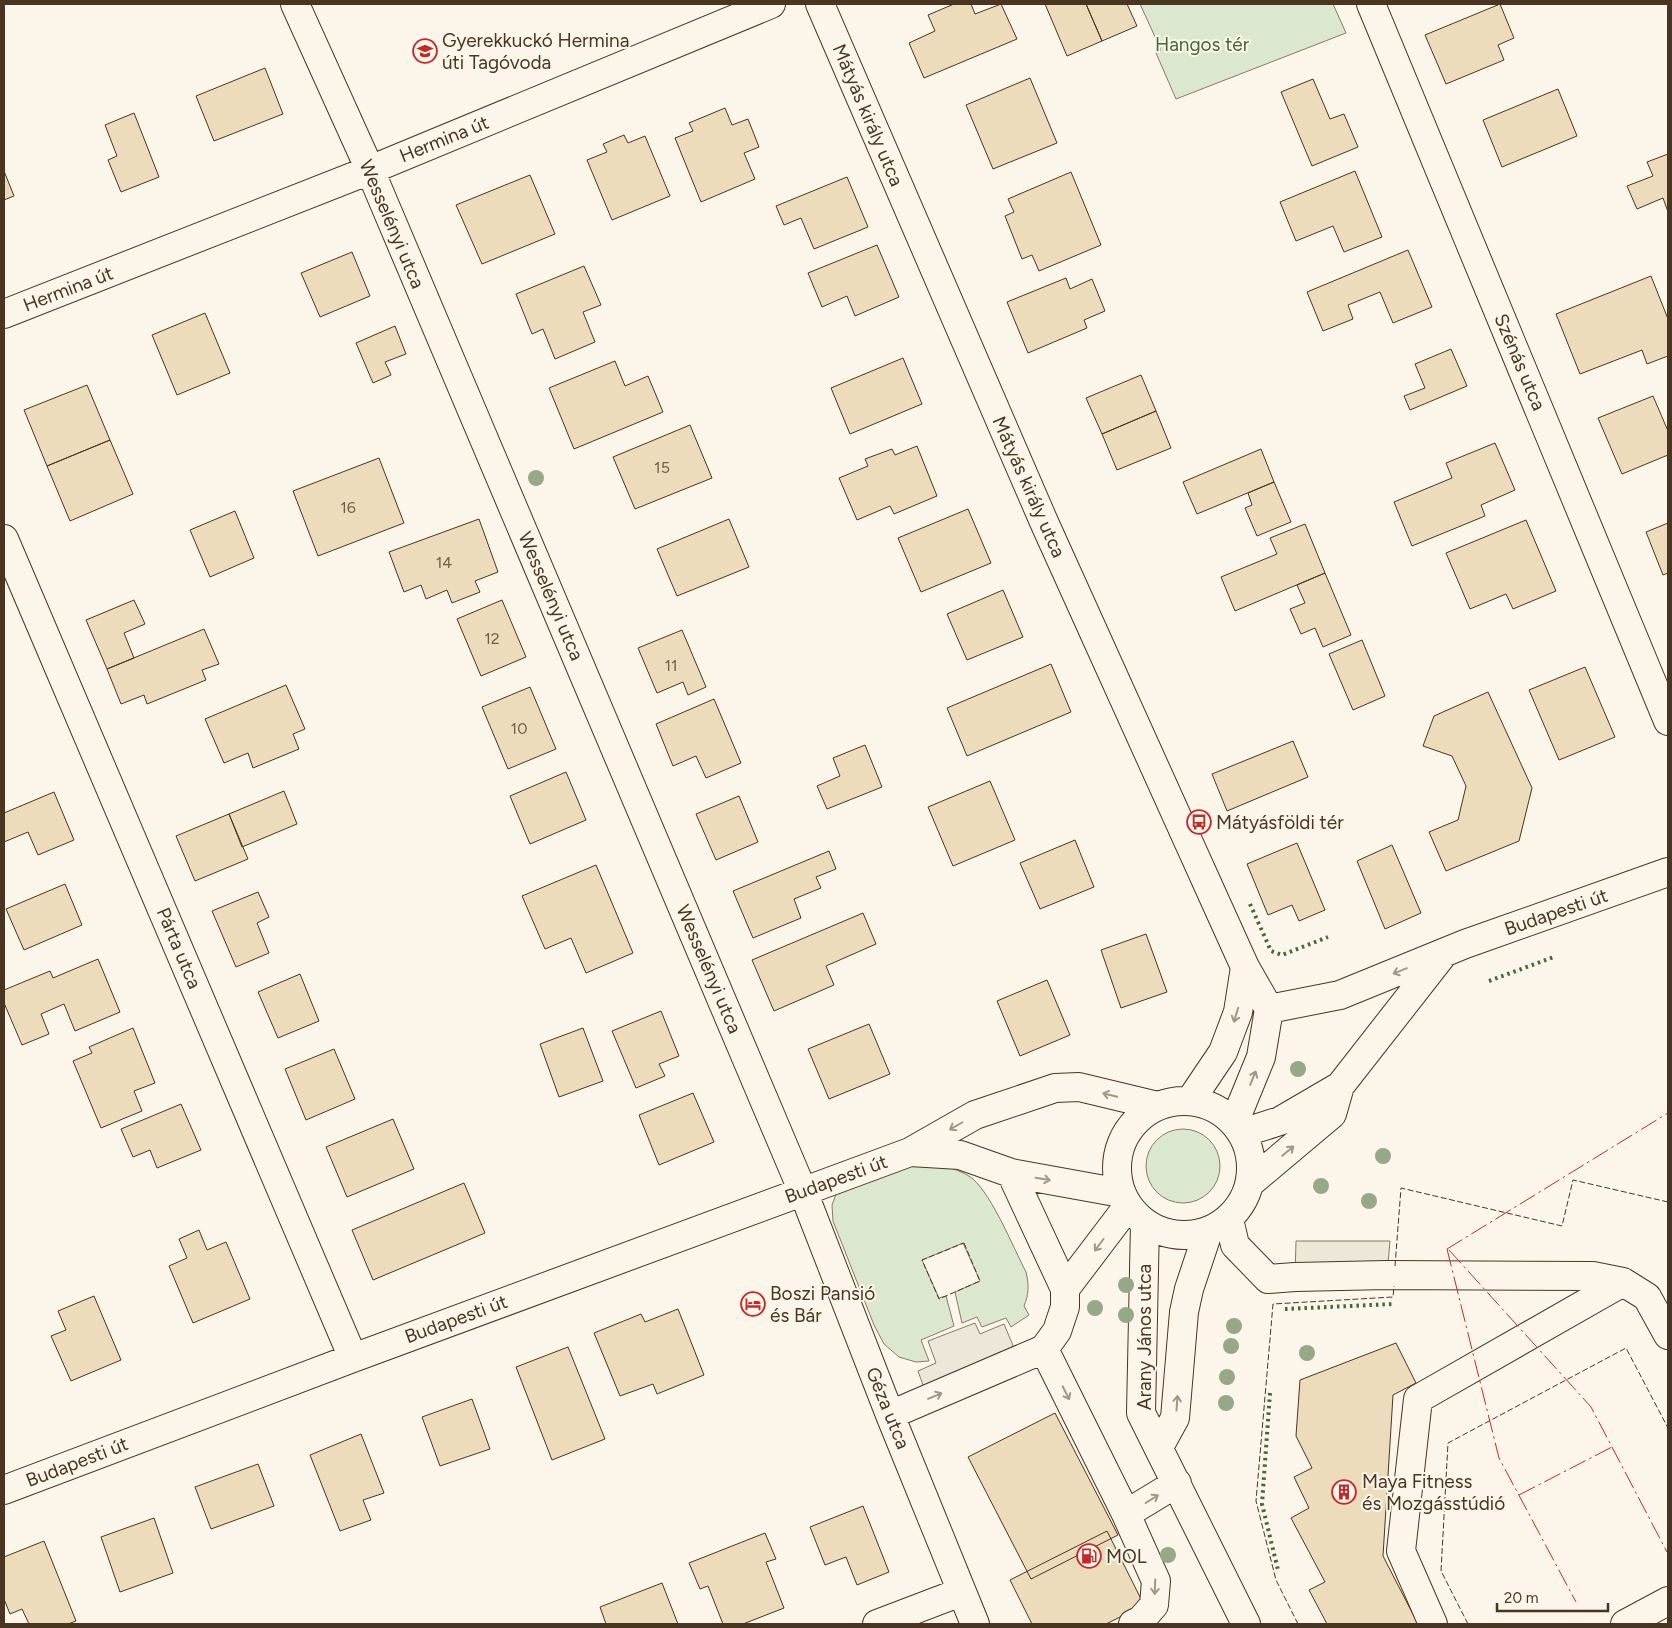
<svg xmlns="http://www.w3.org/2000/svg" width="1672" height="1628" viewBox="0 0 1672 1628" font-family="Figtree,sans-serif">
<rect width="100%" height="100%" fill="#fbf6e9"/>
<!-- green -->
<path fill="#dce7d0" stroke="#887966" d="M 1140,4 L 1333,4 L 1346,33 L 1176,99 L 1156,53 L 1161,50 Z
M1146 1166a37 37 0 1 1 74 0a37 37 0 1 1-74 0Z
M 922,1161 C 937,1164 961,1169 973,1179 C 993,1197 1013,1247 1026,1272 C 1029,1285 1029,1294 1024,1306 L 1029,1315 L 1011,1327 L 1006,1318 L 982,1327 L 977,1317 L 962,1323 L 955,1292 L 980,1281 L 963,1243 L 922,1260 L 939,1298 L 946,1296 L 954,1326 L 921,1340 L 929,1361 L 916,1362 L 899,1357 L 884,1344 L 874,1325 L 833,1221 L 832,1205 L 838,1189 Z"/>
<!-- parking -->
<path fill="#ede7d9" stroke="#887966" d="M 1296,1241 L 1390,1241 L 1387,1275 L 1295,1277 Z
M 975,1323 L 980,1334 L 1004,1324 L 1019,1360 L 928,1399 L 918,1371 L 936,1363 L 928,1341 Z"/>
<!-- building -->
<path fill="#ecdcbc" stroke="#4a3520" d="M 954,4 L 971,4 L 975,14 L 1001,4 L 1017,39 L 924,78 L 909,43 L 935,31 L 928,15 Z
M 1045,4 L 1086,4 L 1102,41 L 1067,56 Z
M 1086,4 L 1127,4 L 1137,26 L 1102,41 Z
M 1500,4 L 1514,38 L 1498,45 L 1504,60 L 1446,84 L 1425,35 Z
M 265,68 L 283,114 L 214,141 L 196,96 Z
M 1030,78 L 1057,143 L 993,169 L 966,105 Z
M 1313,79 L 1330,119 L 1344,114 L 1358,147 L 1312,166 L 1281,92 Z
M 1558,89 L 1577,136 L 1502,167 L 1483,120 Z
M 725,108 L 732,125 L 748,119 L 759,147 L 744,153 L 755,179 L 701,202 L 675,138 L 693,131 L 689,123 Z
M 134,113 L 159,177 L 121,192 L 108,160 L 117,156 L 105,125 Z
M 624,135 L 628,143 L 645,136 L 670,196 L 612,220 L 587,160 L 607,152 L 603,144 Z
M 1668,154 L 1668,212 L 1663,198 L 1637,209 L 1627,186 L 1653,176 L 1647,162 Z
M 4,171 L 14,196 L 4,200 Z
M 1355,171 L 1382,237 L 1344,252 L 1333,226 L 1296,241 L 1280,202 Z
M 1071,172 L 1101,245 L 1039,271 L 1032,255 L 1022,259 L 1005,216 L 1014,212 L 1008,199 Z
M 530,175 L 555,234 L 482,264 L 456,205 Z
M 847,177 L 868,227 L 814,249 L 801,218 L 784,225 L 776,206 Z
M 877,245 L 899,297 L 855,316 L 847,296 L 822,307 L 808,273 Z
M 1408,250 L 1432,307 L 1393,323 L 1380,292 L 1348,305 L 1353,319 L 1323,331 L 1307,292 Z
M 352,252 L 370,296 L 320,317 L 301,273 Z
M 584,266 L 601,305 L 583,312 L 595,342 L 555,359 L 543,329 L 532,334 L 516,294 Z
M 1651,276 L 1668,319 L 1668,356 L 1647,364 L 1642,350 L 1580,374 L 1556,314 Z
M 1066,278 L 1070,289 L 1092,279 L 1105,311 L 1084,320 L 1087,328 L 1028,353 L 1007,302 Z
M 205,313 L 230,373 L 177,395 L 152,335 Z
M 395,326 L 406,354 L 385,362 L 391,375 L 373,383 L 356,343 Z
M 1451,349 L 1467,386 L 1410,410 L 1404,396 L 1425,388 L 1415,364 Z
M 903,358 L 922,404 L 850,434 L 831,388 Z
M 615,361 L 625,386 L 648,376 L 663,412 L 574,449 L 549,388 Z
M 1141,375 L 1156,411 L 1102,434 L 1086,398 Z
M 87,385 L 110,440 L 47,466 L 24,410 Z
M 1653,396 L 1668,431 L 1668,455 L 1622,474 L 1598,418 Z
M 1156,411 L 1171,448 L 1117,470 L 1102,434 Z
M 690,425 L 712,478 L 635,509 L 613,457 Z
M 110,440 L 133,494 L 70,521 L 47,466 Z
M 1495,443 L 1515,490 L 1481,505 L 1485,516 L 1412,546 L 1394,502 L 1452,478 L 1446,463 Z
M 917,446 L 937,496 L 894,514 L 890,506 L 857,520 L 839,478 L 868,466 L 865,459 L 892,449 L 895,455 Z
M 1261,449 L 1274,482 L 1197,514 L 1183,482 Z
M 379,458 L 404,523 L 318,556 L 293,491 Z
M 1274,482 L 1291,522 L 1257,536 L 1245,508 L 1252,505 L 1248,493 Z
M 968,509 L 991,563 L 921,592 L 898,538 Z
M 235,511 L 254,558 L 210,577 L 190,530 Z
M 479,519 L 498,572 L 475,581 L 480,592 L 452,603 L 447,590 L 426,599 L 421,585 L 404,592 L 389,552 Z
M 729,519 L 749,567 L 677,596 L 657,549 Z
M 1526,520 L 1556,591 L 1513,609 L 1506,594 L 1470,609 L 1446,553 Z
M 1668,523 L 1668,573 L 1663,575 L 1646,532 Z
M 1305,524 L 1325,573 L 1235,611 L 1221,577 L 1277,554 L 1270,538 Z
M 1325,573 L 1351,635 L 1323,647 L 1315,628 L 1301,634 L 1290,609 L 1305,603 L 1297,585 Z
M 1003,590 L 1023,637 L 967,660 L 947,614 Z
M 134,600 L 145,624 L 124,633 L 134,658 L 107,669 L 86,620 Z
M 502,600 L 526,657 L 481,676 L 457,619 Z
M 204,629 L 219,664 L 202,670 L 206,680 L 147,704 L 144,695 L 121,704 L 107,669 Z
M 682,630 L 706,687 L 688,695 L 683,682 L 657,693 L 638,648 Z
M 1362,640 L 1385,696 L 1353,710 L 1329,654 Z
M 1051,664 L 1071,712 L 967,756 L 947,708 Z
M 1585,667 L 1615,737 L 1559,760 L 1529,690 Z
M 286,685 L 305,729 L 293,734 L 299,749 L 253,768 L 248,753 L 224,763 L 205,719 Z
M 530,687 L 556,749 L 508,769 L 482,707 Z
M 1488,692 L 1532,788 L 1519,841 L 1446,871 L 1429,832 L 1458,820 L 1466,786 L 1452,756 L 1423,746 L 1434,716 Z
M 714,699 L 741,763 L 706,778 L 696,756 L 673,766 L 656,724 Z
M 1293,741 L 1308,777 L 1227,811 L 1212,774 Z
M 865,745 L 882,787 L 827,809 L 817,786 L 840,776 L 833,758 Z
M 566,772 L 586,820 L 530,844 L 510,796 Z
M 990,781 L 1015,840 L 953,866 L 928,807 Z
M 284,791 L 297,824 L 242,847 L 229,814 Z
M 54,792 L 74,840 L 38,855 L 28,832 L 4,842 L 4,813 Z
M 739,796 L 758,842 L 716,860 L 696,814 Z
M 229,814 L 248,859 L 195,881 L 176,836 Z
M 1075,840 L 1094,887 L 1040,909 L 1020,863 Z
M 1297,843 L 1325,910 L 1299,921 L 1292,905 L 1268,915 L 1247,864 Z
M 1392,845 L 1421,913 L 1385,929 L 1357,861 Z
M 829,851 L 836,869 L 816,877 L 821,888 L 794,899 L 801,918 L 753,938 L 733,891 Z
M 596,865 L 633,953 L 586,973 L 571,938 L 545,949 L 522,896 Z
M 65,884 L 82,925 L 24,950 L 6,909 Z
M 258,892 L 269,917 L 257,923 L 269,953 L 236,967 L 212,911 Z
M 863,913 L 876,944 L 826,966 L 834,985 L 774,1011 L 752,960 Z
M 1146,934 L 1167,992 L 1121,1008 L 1101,950 Z
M 98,959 L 120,1012 L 75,1031 L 64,1004 L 41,1014 L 49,1034 L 22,1045 L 4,1003 L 4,990 L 50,971 L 53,978 Z
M 300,974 L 319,1021 L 278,1038 L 258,992 Z
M 1047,980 L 1070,1035 L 1020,1056 L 997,1001 Z
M 661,1011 L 679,1056 L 659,1064 L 665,1076 L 636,1088 L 612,1031 Z
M 869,1024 L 890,1074 L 829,1099 L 808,1049 Z
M 133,1028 L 155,1083 L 134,1091 L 142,1111 L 101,1128 L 73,1061 L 92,1053 L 89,1047 Z
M 583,1028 L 603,1081 L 559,1097 L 540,1044 Z
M 334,1049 L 355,1099 L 306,1120 L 285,1069 Z
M 693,1093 L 714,1142 L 659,1165 L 639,1115 Z
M 181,1104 L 201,1150 L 157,1168 L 150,1150 L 133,1157 L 121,1129 Z
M 393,1119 L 414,1169 L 347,1197 L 326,1147 Z
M 464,1183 L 485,1233 L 373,1280 L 352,1230 Z
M 199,1230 L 207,1250 L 226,1242 L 250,1299 L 193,1323 L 169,1266 L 187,1258 L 179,1239 Z
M 94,1296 L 121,1360 L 71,1381 L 51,1336 L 66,1330 L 58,1311 Z
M 678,1309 L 704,1375 L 657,1394 L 653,1384 L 620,1396 L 594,1333 L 641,1314 L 645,1322 Z
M 1396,1343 L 1416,1383 L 1393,1395 L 1383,1556 L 1418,1624 L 1327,1624 L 1309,1590 L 1325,1582 L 1291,1518 L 1309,1508 L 1294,1477 L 1312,1468 L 1296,1436 L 1300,1380 Z
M 568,1347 L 605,1439 L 552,1460 L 516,1367 Z
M 472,1399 L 490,1449 L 440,1466 L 422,1417 Z
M 1055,1413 L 1118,1535 L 1031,1579 L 968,1457 Z
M 361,1434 L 384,1493 L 363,1500 L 371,1520 L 340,1531 L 310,1455 Z
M 258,1464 L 274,1506 L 211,1529 L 195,1487 Z
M 863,1506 L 889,1572 L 857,1585 L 846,1557 L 825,1565 L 810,1527 Z
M 154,1518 L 173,1573 L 120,1592 L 101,1537 Z
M 1107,1531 L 1144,1605 L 1106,1624 L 1032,1624 L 1010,1580 Z
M 765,1533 L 776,1559 L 766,1562 L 784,1608 L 743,1624 L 723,1624 L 708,1586 L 700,1589 L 689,1563 Z
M 44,1541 L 76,1621 L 68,1624 L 29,1624 L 22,1609 L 10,1614 L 4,1599 L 4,1557 Z
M 662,1583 L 678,1624 L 606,1624 L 600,1607 Z"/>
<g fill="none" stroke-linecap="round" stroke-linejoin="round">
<!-- minor casing -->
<g stroke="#4a3520" stroke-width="30">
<path id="minor" d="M 295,4 L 370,170 L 806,1199 L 890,1415 L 975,1624
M 820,4 L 1044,522 L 1245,967 L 1269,1009 L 1261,1057 L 1234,1123
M 1371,4 L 1668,721
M 4,314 L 370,170 L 771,4
M 4,539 L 353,1358
M 1269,1009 L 1340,995 L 1465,944 L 1668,872
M 1190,1101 L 1223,1052 L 1238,1012 L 1245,967
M1117 1168a67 67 0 1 1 134 0a67 67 0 1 1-134 0Z
M 1242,1133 L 1280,1121 L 1340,1086 L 1444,953
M 910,1152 L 960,1155 L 1011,1173 L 1121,1193
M 1011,1173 L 1065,1289
M 1250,1183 L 1332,1114 L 1340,1086
M 1229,1219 L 1235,1245 L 1268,1279 L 1295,1277 L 1387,1275 L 1593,1276 L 1623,1282 L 1418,1399 L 1401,1551 L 1433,1624
M 1145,1223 L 1141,1413 L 1246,1624
M 1623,1282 L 1647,1297 L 1668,1335
M 1044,1349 L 1126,1514 L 1156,1581 L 1154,1605 L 1141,1620 L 1133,1624
M 890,1415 L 1044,1349 L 1057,1331 L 1065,1307 L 1065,1289 L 1128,1206
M 1159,1447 L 1175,1418 L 1184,1312 L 1189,1289 L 1208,1232
M 4,1490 L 353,1358 L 910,1152 L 975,1115 L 1055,1088 L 1079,1087 L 1158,1106
M 1126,1514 L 1177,1483
M 877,1624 L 961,1592
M 1625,1624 L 1668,1601"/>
</g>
<!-- minor -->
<use href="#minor" stroke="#fbf6e9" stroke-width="28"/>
<!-- hedge -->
<path stroke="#436837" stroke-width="4" stroke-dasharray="2.5 4" stroke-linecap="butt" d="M 1250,904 L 1271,951 L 1282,955 L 1328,937
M 1489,981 L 1554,957
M 1285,1309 L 1393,1304
M 1270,1393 L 1262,1504 L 1278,1570"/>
<!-- fence -->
<path stroke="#4a3520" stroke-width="1" stroke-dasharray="6 2.5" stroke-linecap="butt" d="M 964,1243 L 980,1281 L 939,1299 L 922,1260 Z
M 1395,1266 L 1401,1188 L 1562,1226 L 1573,1180 L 1668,1202
M 1298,1624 L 1276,1580 L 1256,1501 L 1273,1304 L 1393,1297 L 1394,1286
M 1468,1624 L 1441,1571 L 1448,1443 L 1626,1348 L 1668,1428"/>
<!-- power -->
<path stroke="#c62828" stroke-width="1" stroke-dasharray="18 4 2.5 4" stroke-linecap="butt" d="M 1447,1249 L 1499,1458 L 1576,1602
M 1447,1249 L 1668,1113
M 1449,1250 L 1591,1407 L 1667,1552
M 1519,1495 L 1612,1447"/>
</g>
<!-- trees -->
<g fill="#96a887">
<circle cx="536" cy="478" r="8"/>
<circle cx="1298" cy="1069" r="8"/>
<circle cx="1383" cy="1156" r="8"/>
<circle cx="1321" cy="1186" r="8"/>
<circle cx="1369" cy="1201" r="8"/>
<circle cx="1126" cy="1285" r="8"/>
<circle cx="1095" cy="1308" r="8"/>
<circle cx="1126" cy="1315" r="8"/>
<circle cx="1234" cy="1326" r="8"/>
<circle cx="1231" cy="1346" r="8"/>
<circle cx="1307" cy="1353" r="8"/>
<circle cx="1227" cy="1377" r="8"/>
<circle cx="1226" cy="1403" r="8"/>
<circle cx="1168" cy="1555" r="8"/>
</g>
<!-- one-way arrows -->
<defs><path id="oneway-shaft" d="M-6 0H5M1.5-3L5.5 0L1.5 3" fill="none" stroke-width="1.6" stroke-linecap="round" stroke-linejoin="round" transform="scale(1.25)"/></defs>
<g stroke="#a29684">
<use href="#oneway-shaft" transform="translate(1400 971) rotate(158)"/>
<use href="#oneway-shaft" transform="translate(1236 1015) rotate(107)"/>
<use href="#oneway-shaft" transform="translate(1253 1078) rotate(-68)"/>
<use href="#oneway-shaft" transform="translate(1110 1095) rotate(-166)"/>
<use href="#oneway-shaft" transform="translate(956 1126) rotate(150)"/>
<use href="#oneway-shaft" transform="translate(1288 1151) rotate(-40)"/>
<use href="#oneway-shaft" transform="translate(1043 1179) rotate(10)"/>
<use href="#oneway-shaft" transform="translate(1099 1245) rotate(127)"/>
<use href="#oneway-shaft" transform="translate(1066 1393) rotate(63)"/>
<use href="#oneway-shaft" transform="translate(935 1396) rotate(-23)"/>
<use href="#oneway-shaft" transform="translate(1177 1403) rotate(-86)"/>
<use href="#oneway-shaft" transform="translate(1152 1499) rotate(-32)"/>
<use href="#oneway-shaft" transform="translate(1155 1587) rotate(92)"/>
</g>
<!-- icons -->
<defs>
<g id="school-ring" transform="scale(1.25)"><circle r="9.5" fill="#fbf6e9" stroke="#c62828" stroke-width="1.5"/><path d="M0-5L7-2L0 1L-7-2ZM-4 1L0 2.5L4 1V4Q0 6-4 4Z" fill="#c62828"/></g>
<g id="bus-ring" transform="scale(1.25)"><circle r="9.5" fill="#fbf6e9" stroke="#c62828" stroke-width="1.5"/><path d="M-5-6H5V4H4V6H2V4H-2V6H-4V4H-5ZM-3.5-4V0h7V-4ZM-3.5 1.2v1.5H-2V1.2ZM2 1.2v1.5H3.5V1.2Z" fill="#c62828"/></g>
<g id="hotel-ring" transform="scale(1.25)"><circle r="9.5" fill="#fbf6e9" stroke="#c62828" stroke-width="1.5"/><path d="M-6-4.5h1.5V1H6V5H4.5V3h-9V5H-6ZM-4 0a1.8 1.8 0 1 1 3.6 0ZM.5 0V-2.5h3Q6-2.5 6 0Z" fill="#c62828"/></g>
<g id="building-ring" transform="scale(1.25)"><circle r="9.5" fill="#fbf6e9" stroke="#c62828" stroke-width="1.5"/><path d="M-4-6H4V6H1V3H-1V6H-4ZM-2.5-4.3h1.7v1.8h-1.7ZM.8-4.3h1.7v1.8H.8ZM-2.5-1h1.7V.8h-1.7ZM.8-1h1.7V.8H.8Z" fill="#c62828"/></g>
<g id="fuel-ring" transform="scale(1.25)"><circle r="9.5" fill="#fbf6e9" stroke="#c62828" stroke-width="1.5"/><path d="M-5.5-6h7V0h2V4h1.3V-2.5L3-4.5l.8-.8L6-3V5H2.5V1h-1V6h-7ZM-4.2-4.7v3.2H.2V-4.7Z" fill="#c62828"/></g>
</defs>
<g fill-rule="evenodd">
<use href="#school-ring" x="425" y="51"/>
<use href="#bus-ring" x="1199" y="822"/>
<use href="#hotel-ring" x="753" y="1304"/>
<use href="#building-ring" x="1344" y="1492"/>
<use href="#fuel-ring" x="1089" y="1556"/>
</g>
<g text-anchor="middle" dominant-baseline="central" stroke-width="4" stroke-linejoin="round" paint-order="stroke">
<!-- number labels -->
<g font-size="16" fill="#725f47">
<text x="662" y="467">15</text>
<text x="348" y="507">16</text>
<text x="444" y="562">14</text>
<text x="492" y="638">12</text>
<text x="671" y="665">11</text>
<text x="519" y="728">10</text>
</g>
<!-- poi labels -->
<g font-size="19" fill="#4a3520" stroke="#fbf6e9" text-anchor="start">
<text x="442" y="40">Gyerekkuckó Hermina<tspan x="442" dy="22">úti Tagóvoda</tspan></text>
<text x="1216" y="822">Mátyásföldi tér</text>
<text x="770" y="1293">Boszi Pansió<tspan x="770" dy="22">és Bár</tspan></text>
<text x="1362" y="1481">Maya Fitness<tspan x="1362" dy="22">és Mozgásstúdió</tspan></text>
<text x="1106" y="1556">MOL</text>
</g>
<!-- park labels -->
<g font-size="19" fill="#436837" stroke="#fbf6e9">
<text x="1202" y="44">Hangos tér</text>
</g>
<!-- street labels -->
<g font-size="19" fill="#4a3520" stroke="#fbf6e9">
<text transform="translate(868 115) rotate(67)">Mátyás király utca</text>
<text transform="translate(444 139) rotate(-22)">Hermina út</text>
<text transform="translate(392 224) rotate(67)">Wesselényi utca</text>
<text transform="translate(68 289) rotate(-21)">Hermina út</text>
<text transform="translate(1520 362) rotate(67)">Szénás utca</text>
<text transform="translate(1029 487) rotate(66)">Mátyás király utca</text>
<text transform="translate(551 596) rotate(67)">Wesselényi utca</text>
<text transform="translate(1556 912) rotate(-19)">Budapesti út</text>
<text transform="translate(179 948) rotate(67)">Párta utca</text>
<text transform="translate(709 969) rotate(67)">Wesselényi utca</text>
<text transform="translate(836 1179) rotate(-20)">Budapesti út</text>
<text transform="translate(456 1319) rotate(-20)">Budapesti út</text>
<text transform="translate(1144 1337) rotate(-90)">Arany János utca</text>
<text transform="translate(888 1408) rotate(68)">Géza utca</text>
<text transform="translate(77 1462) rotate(-21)">Budapesti út</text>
</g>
</g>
<!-- border -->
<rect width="1672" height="1628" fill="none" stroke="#4a3520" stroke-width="10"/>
<!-- scale -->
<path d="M1497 1603v8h111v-8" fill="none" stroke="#4a3520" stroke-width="2.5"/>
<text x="1504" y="1603" font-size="15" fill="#4a3520" stroke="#fbf6e9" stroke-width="4" paint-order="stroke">20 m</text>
</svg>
